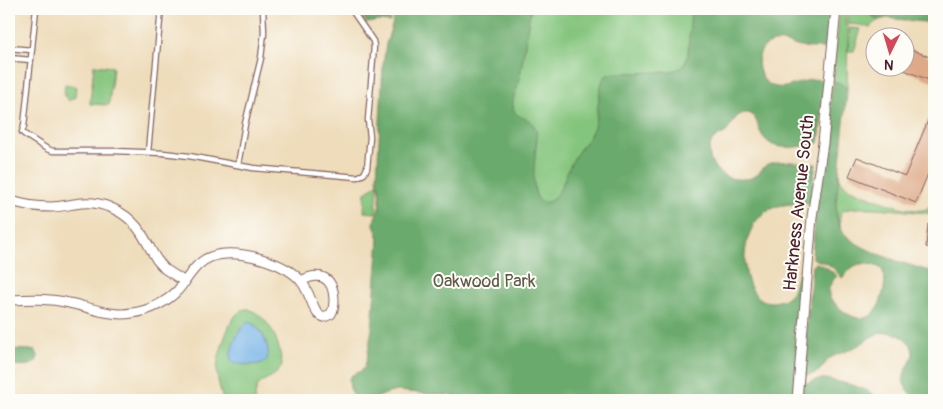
<svg xmlns="http://www.w3.org/2000/svg" width="943" height="409" viewBox="0 0 943 409" font-family="Pangolin,sans-serif">
<rect width="100%" height="100%" fill="#fdfcf7"/>
<filter id="ink" filterUnits="userSpaceOnUse"><feTurbulence type="fractalNoise" baseFrequency=".02" numOctaves="2"/><feDisplacementMap in="SourceGraphic" scale="10" xChannelSelector="R" yChannelSelector="G"/><feConvolveMatrix kernelMatrix="1 2 1 2 8 2 1 2 1" color-interpolation-filters="sRGB"/></filter>
<filter id="wash" filterUnits="userSpaceOnUse"><feTurbulence type="fractalNoise" baseFrequency=".0096" numOctaves="4" result="noise"/><feDisplacementMap in="SourceGraphic" scale="20" xChannelSelector="R" yChannelSelector="G"/><feGaussianBlur stdDeviation="1.12" result="paint"/><feColorMatrix in="noise" values="0 0 0 0 0 0 0 0 0 0 0 0 0 0 0 0 0 1.4 0 .05"/><feComposite in="paint" operator="in"/></filter>
<g filter="url(#wash)">
<rect width="100%" height="100%" fill="#eedcba"/>
<!-- green -->
<path fill="#84c57d" stroke="#677254" fill-rule="evenodd" d="M 401,9 L 712,9 L 581,399 Z
M 840,9 L 846,9 L 845,25 L 848,26 L 847,91 L 845,87 L 833,81 Z
M 848,9 L 865,9 L 873,17 L 879,20 L 874,23 L 870,28 L 861,25 L 847,24 Z
M 850,28 L 861,29 L 854,51 L 848,51 Z
M 94,65 L 113,67 L 109,105 L 90,104 Z
M 65,84 L 76,86 L 75,98 L 72,98 L 69,101 L 64,96 Z
M 839,169 C 839,178 841,183 848,188 C 865,195 905,212 923,210 C 927,209 929,207 932,203 L 931,211 L 934,214 C 919,213 851,202 842,212 C 838,217 840,225 842,231 C 832,212 837,189 839,169 Z
M 378,183 L 376,213 L 364,212 L 365,193 Z
M 249,309 C 272,319 280,344 282,366 C 272,384 255,374 255,400 L 223,400 C 220,390 217,379 217,369 C 218,355 228,322 238,313 C 241,309 245,309 249,309 ZM 248,322 C 262,325 265,339 268,352 L 259,364 L 236,364 L 231,351 C 235,341 239,327 248,322 Z"/>
<!-- forest -->
<path fill="#6baa6c" stroke="#5a644c" d="M 357,9 L 366,9 L 378,14 L 381,13 L 383,9 L 391,9 L 390,22 L 378,21 L 367,23 Z
M 394,9 L 531,9 C 527,25 526,41 523,58 C 522,68 519,78 517,88 C 515,93 512,100 513,106 C 514,123 535,112 537,136 C 537,146 524,213 550,201 C 556,198 560,189 563,183 C 567,172 571,162 578,152 C 585,142 592,135 595,123 C 598,113 599,84 604,78 C 606,75 610,74 614,73 L 669,72 L 681,68 L 685,63 L 688,54 L 691,9 L 832,9 L 828,48 C 819,48 810,48 801,47 C 791,45 781,39 771,43 C 751,49 756,84 776,87 C 786,89 796,83 806,81 C 812,79 819,79 825,80 L 819,143 C 806,146 786,150 773,145 C 769,143 765,140 762,135 C 757,128 757,108 741,114 C 734,117 731,127 726,132 C 722,135 717,136 713,140 C 709,144 709,152 710,158 C 715,173 727,180 742,179 C 746,179 750,179 753,177 C 761,174 762,165 771,163 C 785,160 802,163 816,164 L 810,204 C 798,204 784,203 772,208 C 730,226 739,320 784,299 C 800,291 792,273 805,264 L 793,400 L 526,400 L 517,398 L 464,397 L 397,391 L 388,393 L 371,400 L 360,400 L 355,398 L 350,388 L 349,379 L 352,375 L 361,371 L 364,368 L 367,359 L 372,329 L 379,239 C 378,234 375,229 374,224 C 374,219 376,215 378,212 C 381,202 381,189 377,179 L 383,65 L 386,44 L 393,22 Z
M 865,9 L 934,9 L 934,23 L 887,18 L 879,20 L 873,17 Z
M 833,81 C 839,83 845,84 847,91 L 836,203 C 836,212 836,221 841,229 C 855,252 910,264 934,273 L 934,400 L 915,400 C 912,395 906,390 904,384 C 900,370 917,361 912,348 C 906,334 888,329 875,335 C 868,338 862,344 855,347 C 847,352 838,353 830,358 C 826,361 824,366 820,370 C 816,374 808,375 802,377 L 812,266 L 815,263 C 825,265 830,270 837,276 C 831,282 826,289 830,298 C 836,305 845,314 854,317 C 860,319 868,319 873,314 C 881,306 889,280 882,270 C 879,266 873,265 868,264 C 855,262 850,269 842,278 C 837,272 831,264 823,262 C 818,260 816,261 812,257 L 816,210 Z
M 9,349 L 31,350 L 35,351 L 38,355 C 38,369 19,365 9,365 Z
M 822,379 L 826,379 C 846,384 866,386 881,400 L 800,400 L 802,384 Z"/>
<!-- water -->
<path fill="#75b2e7" stroke="#606889" d="M 248,322 C 260,324 272,348 267,359 C 263,367 240,365 232,363 C 227,352 239,327 248,322 Z"/>
<g id="blocks">
<!-- building -->
<path fill="#dea987" d="M 906,47 L 934,59 L 934,82 L 899,68 L 906,68 Z
M 934,106 L 934,159 L 916,203 L 849,176 L 857,157 L 905,176 Z
M 928,224 L 934,225 L 934,248 L 926,247 Z"/>
</g>
</g>
<g filter="url(#ink)">
<use href="#blocks" fill-opacity="0" stroke="#83615d" stroke-width="1"/>
<g fill="none" stroke-linecap="round" stroke-linejoin="round">
<!-- service casing -->
<g stroke="#83615d" stroke-width="7">
<path id="service" d="M 36,9 L 24,126 L 22,132 L 24,134 L 47,149 L 53,151 L 114,151 L 163,153 L 189,156 L 253,168 L 357,177 L 364,174 L 367,168 L 370,137 L 368,120 L 374,46 L 373,41 L 351,9
M 9,48 L 32,50
M 9,58 L 31,60
M 148,152 L 161,9
M 238,165 L 245,124 L 261,58 L 264,33 L 263,9"/>
</g>
<!-- minor casing -->
<g stroke="#83615d" stroke-width="11">
<path id="minor" d="M 9,200 C 22,205 36,207 51,207 C 61,207 71,204 82,203 C 102,201 124,211 137,227 C 145,237 150,249 157,260 L 165,269 L 185,282
M 9,300 C 29,299 49,298 69,303 C 90,307 110,317 132,313 C 149,311 167,302 178,290 C 185,282 190,273 197,266 C 213,249 241,253 262,259 C 275,263 291,269 301,281 C 309,291 311,304 318,314 L 324,317 L 331,314 C 334,309 334,305 334,299 C 333,277 320,271 301,281
M 797,400 L 812,217 L 823,143 L 836,9"/>
</g>
<!-- service -->
<use href="#service" stroke="#fff" stroke-width="4.5"/>
<!-- minor -->
<use href="#minor" stroke="#fff" stroke-width="9"/>
</g>
</g>
<g text-anchor="middle" dominant-baseline="central" stroke-width="4" stroke-linejoin="round" paint-order="stroke">
<!-- street labels -->
<g font-size="18" fill="#4a1f2b" stroke="#fdfcf7">
<text transform="translate(799 203) rotate(-84)">Harkness Avenue South</text>
</g>
<!-- park labels -->
<g font-size="18" fill="#5e5948" stroke="#fdfcf7">
<text x="484" y="281">Oakwood Park</text>
</g>
</g>
<!-- margin -->
<rect width="943" height="409" fill="none" stroke="#fdfcf7" stroke-width="30"/>
<!-- north arrow -->
<g transform="translate(890 52) rotate(185)"><circle r="24" fill="#fdfcf7" stroke="#b5a4a5"/>
<path d="M0-4L9 19L0 12L-9 19Z" fill="#d1495b"/>
<text y="-8" font-size="14" font-weight="bold" text-anchor="middle" fill="#4a1f2b">N</text>
</g>
</svg>
